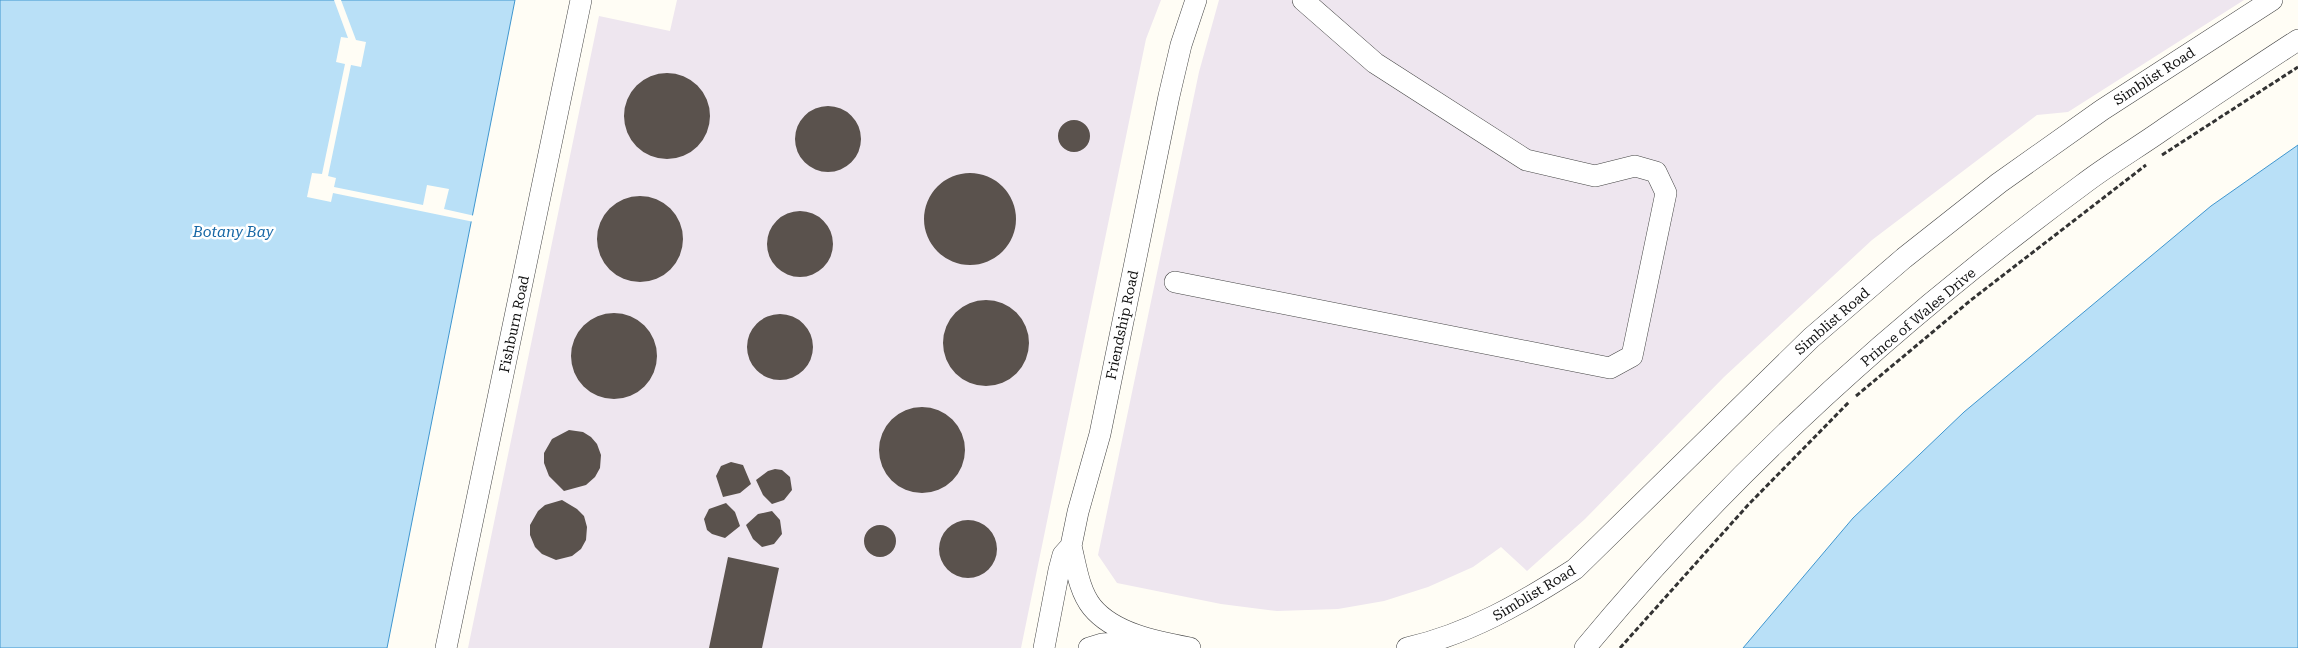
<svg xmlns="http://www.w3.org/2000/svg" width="2298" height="648" viewBox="0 0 2298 648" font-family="'Roboto Serif',serif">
<rect width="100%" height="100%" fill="#fffdf5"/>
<!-- industrial -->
<path fill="#eee6ef" d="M 677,0 L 1161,0 L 1146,39 L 1021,648 L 468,648 L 599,16 L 670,31 Z
M 1219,0 L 2244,0 L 2068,112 L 2037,115 L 1872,240 L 1724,377 L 1585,519 L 1527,571 L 1501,547 L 1473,567 L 1428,587 L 1384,601 L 1338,609 L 1277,611 L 1221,604 L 1117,583 L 1098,555 L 1199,72 Z"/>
<!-- water -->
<path fill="#b9e0f7" stroke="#3f96cf" d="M 0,0 L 515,0 L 387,648 L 0,648 Z
M 2298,145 L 2298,648 L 1743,648 L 1853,518 L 1964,412 L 2211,206 Z"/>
<!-- pier -->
<path fill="#fffdf5" d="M 334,0 L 341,0 L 356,40 L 366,42 L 361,67 L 351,65 L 328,176 L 336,178 L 334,187 L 423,205 L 427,185 L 449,189 L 444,209 L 475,216 L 474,222 L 333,193 L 331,202 L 307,197 L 312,173 L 322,174 L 345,64 L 336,62 L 341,37 L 348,38 Z"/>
<!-- building -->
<path fill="#5a524d" d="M624 116a43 43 0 1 1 86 0a43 43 0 1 1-86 0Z
M795 139a33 33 0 1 1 66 0a33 33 0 1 1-66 0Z
M1058 136a16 16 0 1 1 32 0a16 16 0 1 1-32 0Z
M924 219a46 46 0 1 1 92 0a46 46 0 1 1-92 0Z
M597 239a43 43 0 1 1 86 0a43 43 0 1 1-86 0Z
M767 244a33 33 0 1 1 66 0a33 33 0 1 1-66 0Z
M943 343a43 43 0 1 1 86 0a43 43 0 1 1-86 0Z
M571 356a43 43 0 1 1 86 0a43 43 0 1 1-86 0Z
M747 347a33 33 0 1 1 66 0a33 33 0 1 1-66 0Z
M879 450a43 43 0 1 1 86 0a43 43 0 1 1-86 0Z
M 569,430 L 583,432 L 591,437 L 597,444 L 601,455 L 600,468 L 595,477 L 586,485 L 564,491 L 549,476 L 544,463 L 544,453 L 552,439 Z
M 731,462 L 743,465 L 751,484 L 740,493 L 723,497 L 716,476 L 721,466 Z
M 775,469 L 782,470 L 790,477 L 792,490 L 784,500 L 772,504 L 763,495 L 756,480 L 768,471 Z
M 562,500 L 577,509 L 584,516 L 587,527 L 586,540 L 581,549 L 572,556 L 556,560 L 542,554 L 535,547 L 530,535 L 530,525 L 538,511 L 545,505 Z
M 726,503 L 735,512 L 740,526 L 725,538 L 712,534 L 707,530 L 704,519 L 709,509 Z
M 772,511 L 780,520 L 782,534 L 774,544 L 762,547 L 753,539 L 746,525 L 758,514 Z
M939 549a29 29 0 1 1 58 0a29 29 0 1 1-58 0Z
M864 541a16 16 0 1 1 32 0a16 16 0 1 1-32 0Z
M 728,557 L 779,568 L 762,648 L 709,648 Z"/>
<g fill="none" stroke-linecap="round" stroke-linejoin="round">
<!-- minor casing -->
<g stroke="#444" stroke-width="22">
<path id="minor" d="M 1175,282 L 1610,368 L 1632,356 L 1666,193 L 1656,172 L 1635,166 L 1595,176 L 1526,160 L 1375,63 L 1303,0
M 1071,546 C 1076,566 1079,591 1092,607 C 1114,634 1158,642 1190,648
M 446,648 L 581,0
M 1044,648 L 1059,570 L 1063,555 L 1071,546 L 1078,512 L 1100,434 L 1169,96 L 1181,45 L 1196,0
M 1089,648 L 1102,644 L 1147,641
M 1407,648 C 1469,634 1522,603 1575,569 L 1811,338 L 1904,258 L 1999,183 L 2102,110 L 2272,0
M 1585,648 C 1729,474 1900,319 2082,185 C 2108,165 2137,148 2164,129 C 2209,99 2253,69 2298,40"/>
</g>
<!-- path -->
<path stroke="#333" stroke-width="3" stroke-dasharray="5 2.5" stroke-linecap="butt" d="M 2162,155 L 2298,67
M 1856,396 L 1971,300 L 2146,165
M 1620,648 L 1748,505 L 1849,402"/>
<!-- minor -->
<use href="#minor" stroke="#fff" stroke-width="21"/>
</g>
<g text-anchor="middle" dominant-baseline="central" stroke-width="5" stroke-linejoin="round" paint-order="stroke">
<!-- street labels -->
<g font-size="14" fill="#111" stroke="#fff">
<text transform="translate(2154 76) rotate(-33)">Simblist Road</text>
<text transform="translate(1918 317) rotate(-40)">Prince of Wales Drive</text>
<text transform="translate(1832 321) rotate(-41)">Simblist Road</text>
<text transform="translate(514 324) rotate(-78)">Fishburn Road</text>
<text transform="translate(1122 325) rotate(-78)">Friendship Road</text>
<text transform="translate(1534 593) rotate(-31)">Simblist Road</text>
</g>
<!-- water labels -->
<g font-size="15" font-style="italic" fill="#1768a6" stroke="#fff">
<text x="233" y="232">Botany Bay</text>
</g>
</g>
</svg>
